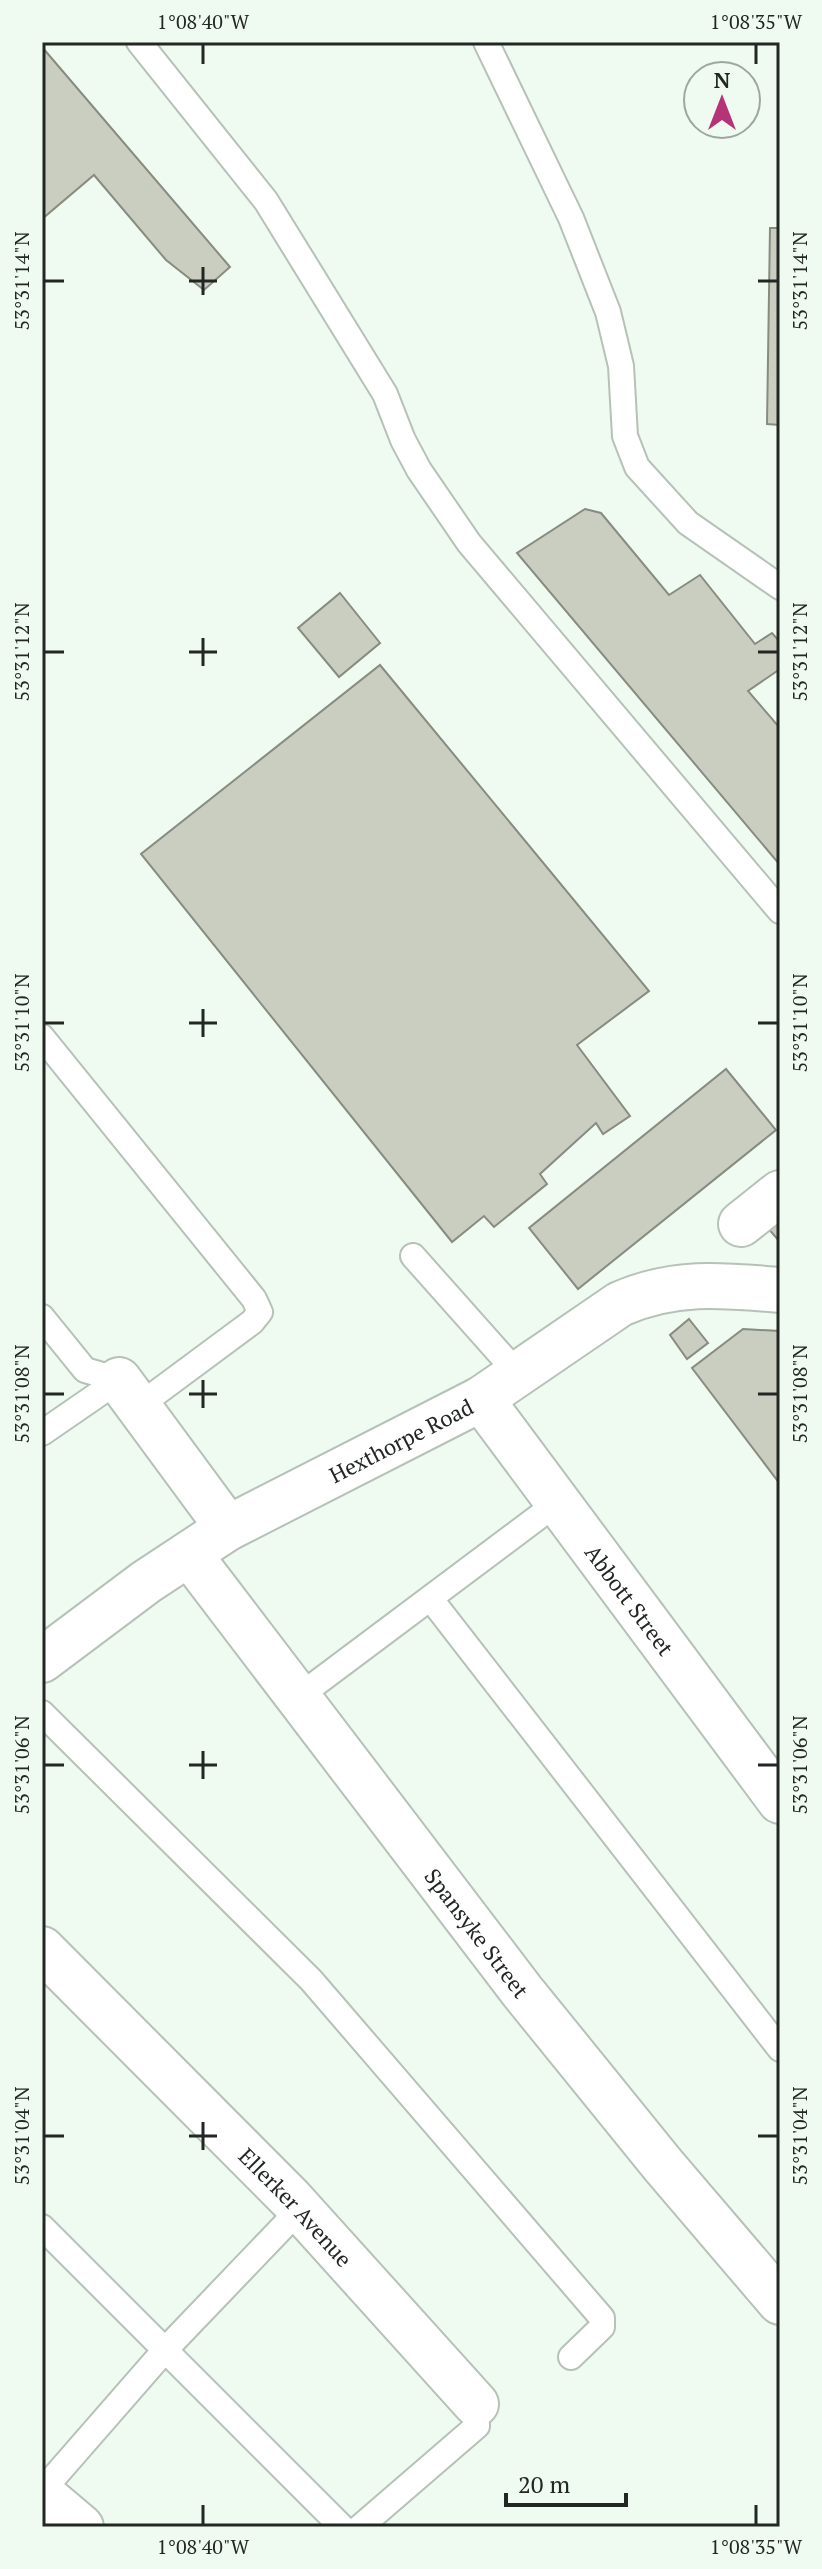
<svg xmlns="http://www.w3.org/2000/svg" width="822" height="2569" viewBox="0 0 822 2569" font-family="'PT Serif',serif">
<rect width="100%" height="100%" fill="#effaf1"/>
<!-- building -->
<path fill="#cacec1" stroke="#888b7f" stroke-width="2" d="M 42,47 L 230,267 L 204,290 L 166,260 L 94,175 L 42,219 Z
M 770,228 L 780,228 L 780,425 L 767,424 Z
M 585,509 L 601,513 L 669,595 L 700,575 L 755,644 L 772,633 L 780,642 L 780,669 L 748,691 L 780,728 L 780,865 L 517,553 Z
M 340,593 L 380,643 L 339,677 L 298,628 Z
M 380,665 L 649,991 L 577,1045 L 630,1116 L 603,1134 L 596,1123 L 540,1174 L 547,1184 L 494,1227 L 484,1216 L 452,1242 L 141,854 Z
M 726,1069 L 776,1130 L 578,1289 L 529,1228 Z
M 780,1215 L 780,1242 L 766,1226 Z
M 689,1319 L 708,1343 L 687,1359 L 670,1335 Z
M 743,1329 L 780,1331 L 780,1484 L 692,1368 Z"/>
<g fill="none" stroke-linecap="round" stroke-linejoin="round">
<!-- service casing -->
<g stroke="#b6c1b7" stroke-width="28">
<path id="service" d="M 139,42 L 266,201 L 385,394 L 403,440 L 419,470 L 469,543 L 780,911
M 486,42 L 571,218 L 608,312 L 621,366 L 625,436 L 637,467 L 688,523 L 780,587
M 42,1037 L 254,1299 L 260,1312 L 252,1322 L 140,1405
M 413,1256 L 518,1374
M 42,1317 L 85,1370 L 119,1380
M 42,1433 L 119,1380
M 430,1598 L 780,2049
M 298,1697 L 557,1503
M 42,1713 L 311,1980 L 602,2318 L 602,2327 L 571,2357
M 42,2227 L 342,2527
M 42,2491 L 165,2350 L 300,2209
M 360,2527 L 477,2426 L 476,2404"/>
</g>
<!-- minor casing -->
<g stroke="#b6c1b7" stroke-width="48">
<g id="minor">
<path d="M 741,1224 L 780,1193"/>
<path d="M 119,1380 L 228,1528"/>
<path id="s1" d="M 481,1399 L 780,1801"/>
<path id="s2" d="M 189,1554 L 522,1991 L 663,2165 L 780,2302"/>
<path id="s3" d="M 42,1949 L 291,2199 L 476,2404"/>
<path d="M 42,2494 L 81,2527"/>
</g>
</g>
<!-- tertiary casing -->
<g stroke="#b6c1b7" stroke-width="48">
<g id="tertiary">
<path id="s4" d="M 42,1660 L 146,1582 L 228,1528 L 481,1399 L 620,1304 C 674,1280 723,1285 780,1290"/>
</g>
</g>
<!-- service -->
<use href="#service" stroke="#fff" stroke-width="24"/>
<!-- minor -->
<use href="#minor" stroke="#fff" stroke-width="44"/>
<!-- tertiary -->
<use href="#tertiary" stroke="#fff" stroke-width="44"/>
</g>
<!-- ticks -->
<path fill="none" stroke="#232724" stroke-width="3" d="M 203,44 L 203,64M 756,44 L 756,64M 203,267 L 203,295M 44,281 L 64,281M 189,281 L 217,281M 758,281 L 778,281M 203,638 L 203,666M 44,652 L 64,652M 189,652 L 217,652M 758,652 L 778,652M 203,1009 L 203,1037M 44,1023 L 64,1023M 189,1023 L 217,1023M 758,1023 L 778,1023M 203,1380 L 203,1408M 44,1394 L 64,1394M 189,1394 L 217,1394M 758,1394 L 778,1394M 203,1751 L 203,1779M 44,1765 L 64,1765M 189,1765 L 217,1765M 758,1765 L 778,1765M 203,2122 L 203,2150M 44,2136 L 64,2136M 189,2136 L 217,2136M 758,2136 L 778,2136M 203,2505 L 203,2525M 756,2505 L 756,2525"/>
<g text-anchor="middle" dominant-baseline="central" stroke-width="6" stroke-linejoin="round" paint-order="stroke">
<!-- street labels -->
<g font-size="22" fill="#232724" stroke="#effaf1">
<text stroke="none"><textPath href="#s4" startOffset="422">Hexthorpe Road</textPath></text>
<text stroke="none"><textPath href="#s1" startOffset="250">Abbott Street</textPath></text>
<text stroke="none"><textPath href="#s2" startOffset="476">Spansyke Street</textPath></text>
<text stroke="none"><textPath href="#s3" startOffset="362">Ellerker Avenue</textPath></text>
</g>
</g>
<!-- border -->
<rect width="822" height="2569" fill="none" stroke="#effaf1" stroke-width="88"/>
<!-- north arrow -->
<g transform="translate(722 100)"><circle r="38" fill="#effaf1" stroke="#9da69f" stroke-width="2"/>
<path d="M0-6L14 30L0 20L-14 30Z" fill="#b73378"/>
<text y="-12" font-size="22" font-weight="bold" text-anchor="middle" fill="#232724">N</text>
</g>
<!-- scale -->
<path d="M506 2493v12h120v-12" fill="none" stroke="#232724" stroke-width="4"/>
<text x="518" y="2493" font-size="24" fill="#232724" stroke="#effaf1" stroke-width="6" paint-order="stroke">20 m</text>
<rect x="44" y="44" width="734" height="2481" fill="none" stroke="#232724" stroke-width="3"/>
<g font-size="20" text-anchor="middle" fill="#232724">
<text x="203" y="29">1°08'40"W</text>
<text x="756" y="29">1°08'35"W</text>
<text transform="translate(22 281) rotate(-90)" y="7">53°31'14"N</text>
<text transform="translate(800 281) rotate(-90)" y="7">53°31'14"N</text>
<text transform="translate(22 652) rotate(-90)" y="7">53°31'12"N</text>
<text transform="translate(800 652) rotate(-90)" y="7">53°31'12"N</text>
<text transform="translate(22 1023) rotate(-90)" y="7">53°31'10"N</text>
<text transform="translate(800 1023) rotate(-90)" y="7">53°31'10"N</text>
<text transform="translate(22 1394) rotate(-90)" y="7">53°31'08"N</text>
<text transform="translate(800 1394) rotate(-90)" y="7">53°31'08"N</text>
<text transform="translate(22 1765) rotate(-90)" y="7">53°31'06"N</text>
<text transform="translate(800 1765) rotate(-90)" y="7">53°31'06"N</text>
<text transform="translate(22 2136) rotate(-90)" y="7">53°31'04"N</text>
<text transform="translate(800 2136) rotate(-90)" y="7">53°31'04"N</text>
<text x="203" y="2554">1°08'40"W</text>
<text x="756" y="2554">1°08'35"W</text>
</g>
</svg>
